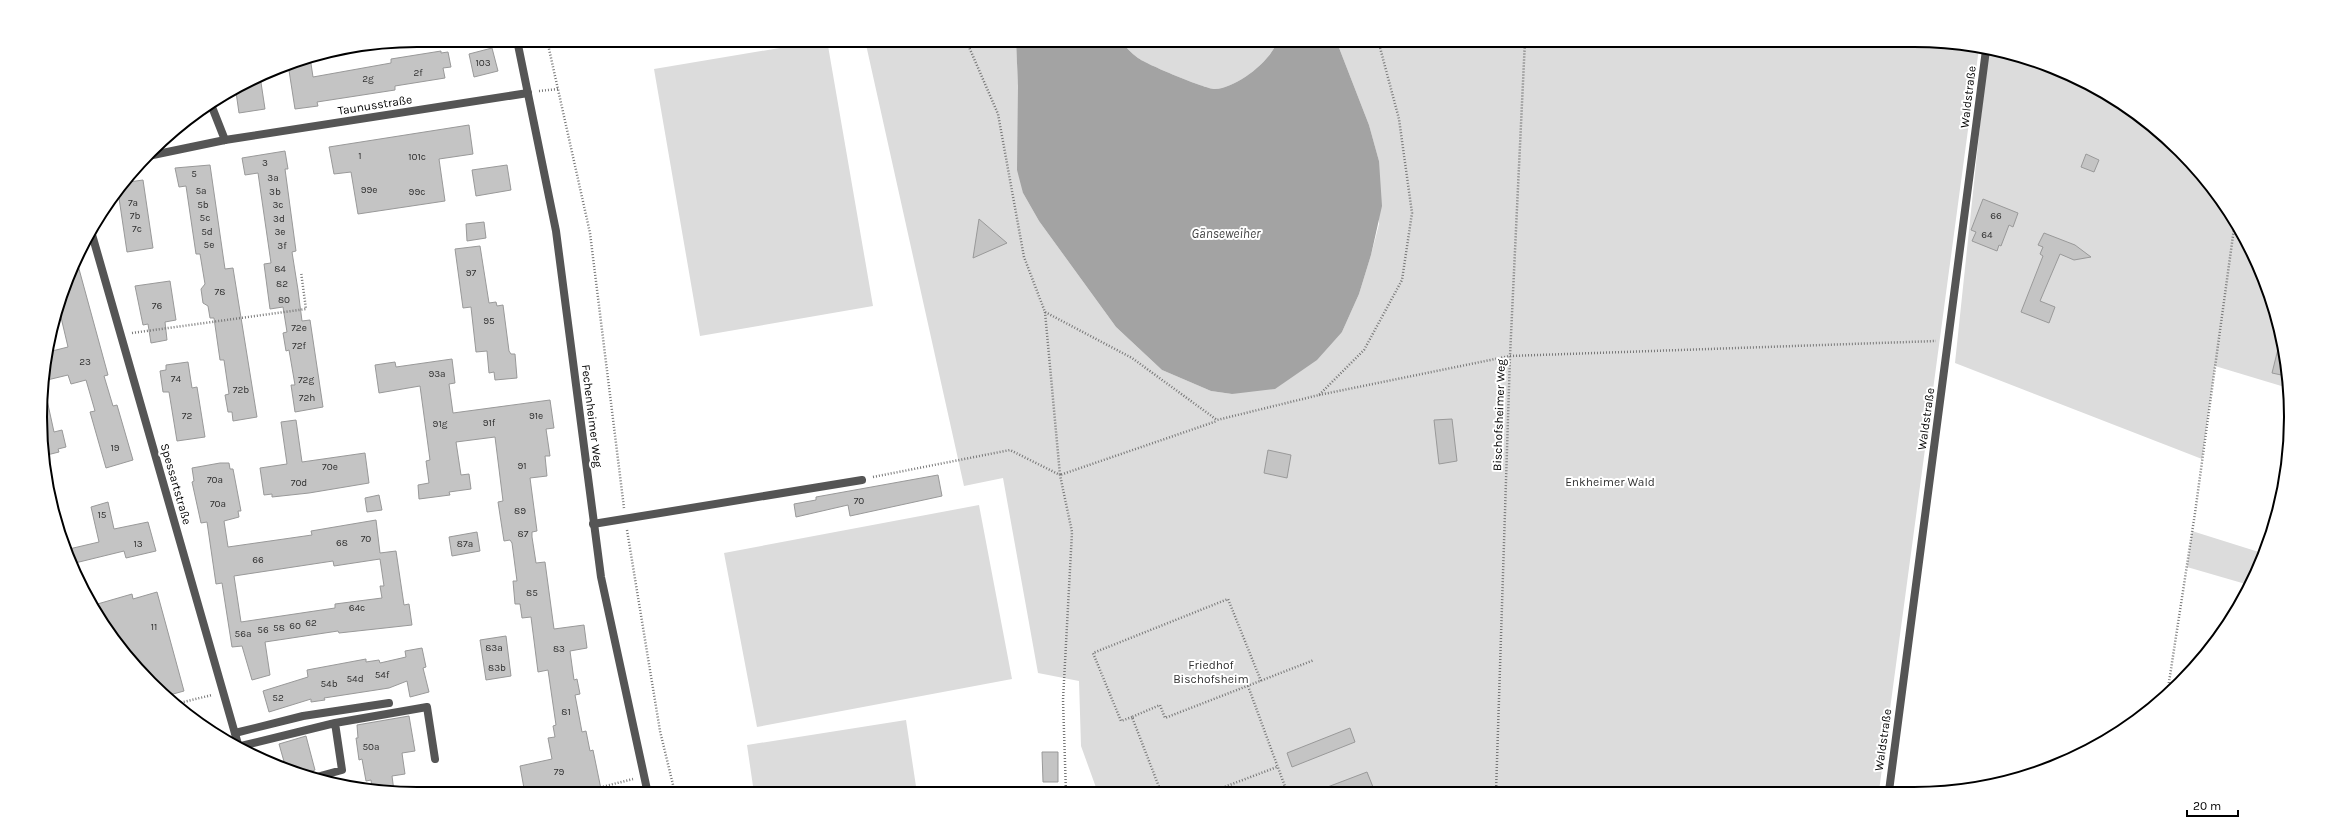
<svg xmlns="http://www.w3.org/2000/svg" width="2331" height="834" viewBox="0 0 2331 834" font-family="Karla,sans-serif">
<rect width="100%" height="100%" fill="#fff"/>
<!-- green -->
<path fill="#dcdcdc" d="M 827,40 L 873,306 L 700,336 L 654,69 Z
M 865,40 L 1016,40 L 1023,193 L 1039,221 L 1116,327 L 1162,370 L 1211,391 L 1232,394 L 1342,332 L 1359,294 L 1371,255 L 1379,224 L 1379,161 L 1369,125 L 1336,40 L 1914,40 L 1979,48 L 1879,791 L 1098,793 L 1081,746 L 1079,681 L 1038,673 L 1003,478 L 964,486 Z
M 1120,40 L 1278,40 C 1271,61 1237,88 1215,89 C 1205,89 1146,64 1138,58 C 1131,53 1125,46 1120,40 Z
M 1988,50 C 2063,60 2148,112 2197,168 C 2248,226 2286,312 2288,388 L 2215,366 L 2202,459 L 1955,363 Z
M 979,505 L 1012,679 L 757,727 L 724,553 Z
M 2192,531 L 2262,553 L 2249,585 L 2187,567 Z
M 906,720 L 917,793 L 754,793 L 747,745 Z"/>
<!-- water -->
<path fill="#a3a3a3" d="M 1016,40 L 1120,40 C 1125,46 1131,53 1138,58 C 1146,64 1205,89 1215,89 C 1237,88 1271,61 1278,40 L 1336,40 L 1369,125 L 1379,161 L 1382,206 L 1371,255 L 1359,294 L 1342,332 L 1317,360 L 1275,389 L 1232,394 L 1211,391 L 1162,370 L 1116,327 L 1039,221 L 1023,193 L 1017,170 L 1018,86 Z"/>
<!-- building -->
<path fill="#c4c4c4" stroke="#999" fill-rule="evenodd" d="M 492,48 L 498,71 L 474,77 L 469,54 Z
M 441,51 L 441,53 L 448,52 L 451,67 L 443,68 L 445,78 L 395,86 L 395,90 L 317,102 L 318,106 L 295,109 L 288,64 L 310,57 L 313,77 L 391,63 L 391,59 Z
M 260,76 L 265,109 L 239,113 L 236,92 Z
M 469,125 L 473,154 L 439,159 L 445,201 L 358,214 L 351,172 L 334,174 L 329,147 Z
M 285,151 L 288,169 L 285,169 L 296,251 L 292,252 L 298,290 L 302,321 L 310,320 L 323,407 L 295,412 L 291,385 L 295,385 L 289,350 L 286,351 L 283,333 L 287,332 L 283,307 L 270,309 L 264,264 L 271,263 L 258,173 L 245,175 L 242,158 Z
M 2086,154 L 2099,160 L 2094,172 L 2081,167 Z
M 210,165 L 225,269 L 233,268 L 257,417 L 233,421 L 232,412 L 228,412 L 225,395 L 229,394 L 224,360 L 220,360 L 214,318 L 210,318 L 208,306 L 203,303 L 201,289 L 205,284 L 200,254 L 196,254 L 186,186 L 179,187 L 175,168 Z
M 507,165 L 511,190 L 476,196 L 472,170 Z
M 143,180 L 153,248 L 127,252 L 119,198 L 110,199 L 122,183 Z
M 1983,199 L 2018,213 L 2013,227 L 2009,225 L 2001,246 L 1999,245 L 1997,251 L 1972,241 L 1976,232 L 1971,230 Z
M 979,219 L 1007,243 L 973,258 Z
M 484,222 L 486,238 L 467,241 L 466,224 Z
M 2044,233 L 2075,245 L 2091,257 L 2074,260 L 2060,254 L 2040,301 L 2055,307 L 2049,323 L 2021,312 L 2043,256 L 2040,254 L 2043,247 L 2038,245 Z
M 480,246 L 489,303 L 496,302 L 497,306 L 503,305 L 509,351 L 511,354 L 515,354 L 517,378 L 495,380 L 494,372 L 489,373 L 487,351 L 476,352 L 471,307 L 463,308 L 455,249 Z
M 76,258 L 108,375 L 104,376 L 113,406 L 117,405 L 133,460 L 106,468 L 90,412 L 95,411 L 86,380 L 71,384 L 68,375 L 43,381 L 43,368 L 48,352 L 68,347 L 60,313 Z
M 170,281 L 176,320 L 165,322 L 167,340 L 151,343 L 148,324 L 143,325 L 135,286 Z
M 2281,337 L 2288,368 L 2286,376 L 2272,373 Z
M 452,359 L 455,383 L 449,384 L 453,413 L 550,400 L 554,428 L 546,429 L 550,456 L 545,456 L 547,476 L 530,478 L 537,531 L 532,532 L 532,537 L 536,563 L 545,562 L 554,629 L 584,625 L 587,648 L 570,651 L 574,680 L 577,679 L 580,694 L 575,695 L 582,732 L 586,731 L 590,751 L 593,750 L 602,794 L 560,794 L 559,787 L 525,794 L 520,766 L 552,759 L 548,738 L 555,737 L 553,726 L 556,725 L 548,670 L 538,672 L 531,617 L 522,618 L 520,604 L 515,604 L 513,581 L 517,581 L 512,543 L 510,540 L 504,541 L 498,502 L 503,501 L 495,437 L 456,442 L 461,475 L 469,474 L 471,489 L 449,492 L 450,495 L 419,499 L 418,485 L 429,483 L 426,461 L 430,460 L 420,386 L 379,393 L 375,365 L 395,362 L 396,367 Z
M 188,362 L 192,388 L 197,387 L 205,437 L 177,441 L 169,392 L 163,392 L 160,371 L 166,370 L 166,365 Z
M 42,400 L 47,400 L 54,432 L 62,430 L 66,447 L 58,449 L 59,452 L 43,456 L 41,442 Z
M 1452,419 L 1457,461 L 1439,464 L 1434,420 Z
M 296,420 L 302,462 L 365,453 L 369,483 L 309,493 L 272,497 L 272,494 L 264,495 L 260,468 L 287,464 L 281,422 Z
M 1268,450 L 1291,455 L 1287,478 L 1264,473 Z
M 220,463 L 229,463 L 230,469 L 233,469 L 241,511 L 238,511 L 239,517 L 224,521 L 228,547 L 312,535 L 311,531 L 376,520 L 380,553 L 396,551 L 404,605 L 409,604 L 412,625 L 339,633 L 338,631 L 265,642 L 270,675 L 252,680 L 242,646 L 232,647 L 222,583 L 216,584 L 207,522 L 201,523 L 192,482 L 194,481 L 192,468 ZM 380,559 L 384,586 L 380,586 L 382,598 L 335,604 L 335,608 L 241,622 L 234,576 L 333,561 L 334,566 Z
M 938,475 L 942,496 L 850,516 L 848,505 L 796,517 L 794,504 L 816,500 L 816,497 Z
M 379,495 L 382,510 L 367,512 L 365,498 Z
M 108,502 L 114,529 L 148,522 L 156,551 L 126,558 L 124,551 L 75,563 L 69,549 L 99,542 L 91,507 Z
M 477,532 L 480,551 L 452,556 L 449,537 Z
M 157,592 L 184,691 L 166,696 L 151,684 L 104,627 L 94,605 L 132,594 L 133,599 Z
M 506,636 L 511,676 L 486,680 L 480,640 Z
M 422,648 L 426,667 L 423,668 L 429,692 L 410,697 L 407,681 L 389,688 L 324,698 L 325,700 L 311,702 L 311,699 L 269,712 L 263,691 L 308,677 L 307,670 L 366,659 L 366,662 L 379,660 L 380,663 L 406,657 L 405,651 Z
M 409,716 L 415,751 L 402,753 L 405,774 L 392,776 L 394,791 L 372,788 L 371,780 L 366,781 L 362,759 L 359,760 L 356,738 L 358,738 L 357,725 Z
M 1350,728 L 1355,742 L 1292,767 L 1287,753 Z
M 306,736 L 315,770 L 303,774 L 285,765 L 279,744 Z
M 1042,752 L 1058,752 L 1058,782 L 1043,782 Z
M 1367,772 L 1375,792 L 1317,792 L 1317,791 Z"/>
<g fill="none" stroke-linecap="round" stroke-linejoin="round">
<!-- path -->
<path stroke="#777" stroke-width="2.5" stroke-dasharray="1 2" stroke-linecap="butt" d="M 547,40 L 590,233 L 624,508
M 966,40 L 998,114 L 1024,257 L 1045,312 L 1132,358 L 1217,420 L 1319,395 L 1364,350 L 1402,280 L 1412,213 L 1399,119 L 1378,40
M 539,91 L 558,89
M 1045,312 L 1060,475 L 1217,421
M 132,333 L 306,309 L 301,272
M 1319,395 L 1510,356 L 1936,341
M 873,477 L 1010,450 L 1060,475 L 1072,532 L 1063,700 L 1066,793
M 627,530 L 660,731 L 675,793
M 1248,686 L 1287,792
M 2167,695 L 2195,513 L 2235,221
M 175,704 L 212,695
M 1132,717 L 1121,721 L 1093,653 L 1228,599 L 1261,681
M 1161,792 L 1132,717 L 1160,705 L 1165,718 L 1314,660
M 1211,792 L 1277,767
M 1496,792 L 1510,356 L 1525,40
M 574,794 L 633,779"/>
<!-- service -->
<path stroke="#555" stroke-width="8" d="M 212,107 L 225,140
M 593,524 L 862,480
M 335,723 L 427,707 L 435,759
M 235,733 L 303,716 L 389,703
M 241,746 L 335,723 L 342,770 L 313,778
M 1889,791 L 1986,50"/>
<!-- minor -->
<path stroke="#555" stroke-width="8" d="M 148,156 L 225,140 L 528,93
M 91,231 L 238,744"/>
<!-- tertiary -->
<path stroke="#555" stroke-width="8" d="M 517,40 L 556,231 L 601,577 L 648,794"/>
</g>
<g text-anchor="middle" dominant-baseline="central" stroke-width="4" stroke-linejoin="round" paint-order="stroke">
<!-- number labels -->
<g font-size="10" fill="#313131">
<text x="483" y="63">103</text>
<text x="418" y="73">2f</text>
<text x="368" y="79">2g</text>
<text x="360" y="156">1</text>
<text x="417" y="157">101c</text>
<text x="265" y="163">3</text>
<text x="194" y="174">5</text>
<text x="273" y="178">3a</text>
<text x="369" y="190">99e</text>
<text x="201" y="191">5a</text>
<text x="275" y="192">3b</text>
<text x="417" y="192">99c</text>
<text x="133" y="203">7a</text>
<text x="203" y="205">5b</text>
<text x="278" y="205">3c</text>
<text x="135" y="216">7b</text>
<text x="1996" y="216">66</text>
<text x="205" y="218">5c</text>
<text x="279" y="219">3d</text>
<text x="137" y="229">7c</text>
<text x="207" y="232">5d</text>
<text x="280" y="232">3e</text>
<text x="1987" y="235">64</text>
<text x="209" y="245">5e</text>
<text x="282" y="246">3f</text>
<text x="280" y="269">84</text>
<text x="471" y="273">97</text>
<text x="282" y="284">82</text>
<text x="220" y="292">78</text>
<text x="284" y="300">80</text>
<text x="157" y="306">76</text>
<text x="489" y="321">95</text>
<text x="299" y="328">72e</text>
<text x="299" y="346">72f</text>
<text x="85" y="362">23</text>
<text x="437" y="374">93a</text>
<text x="176" y="379">74</text>
<text x="306" y="380">72g</text>
<text x="241" y="390">72b</text>
<text x="307" y="398">72h</text>
<text x="187" y="416">72</text>
<text x="536" y="416">91e</text>
<text x="489" y="423">91f</text>
<text x="440" y="424">91g</text>
<text x="115" y="448">19</text>
<text x="522" y="466">91</text>
<text x="330" y="467">70e</text>
<text x="215" y="480">70a</text>
<text x="299" y="483">70d</text>
<text x="859" y="501">70</text>
<text x="218" y="504">70a</text>
<text x="520" y="511">89</text>
<text x="102" y="515">15</text>
<text x="523" y="534">87</text>
<text x="366" y="539">70</text>
<text x="342" y="543">68</text>
<text x="138" y="544">13</text>
<text x="465" y="544">87a</text>
<text x="258" y="560">66</text>
<text x="532" y="593">85</text>
<text x="357" y="608">64c</text>
<text x="311" y="623">62</text>
<text x="295" y="626">60</text>
<text x="154" y="627">11</text>
<text x="279" y="628">58</text>
<text x="263" y="630">56</text>
<text x="243" y="634">56a</text>
<text x="494" y="648">83a</text>
<text x="559" y="649">83</text>
<text x="497" y="668">83b</text>
<text x="382" y="675">54f</text>
<text x="355" y="679">54d</text>
<text x="329" y="684">54b</text>
<text x="278" y="698">52</text>
<text x="566" y="712">81</text>
<text x="371" y="747">50a</text>
<text x="559" y="772">79</text>
</g>
<!-- street labels -->
<g font-size="12" fill="#000" stroke="#fff">
<text transform="translate(1968 97) rotate(-83)">Waldstraße</text>
<text transform="translate(375 105) rotate(-9)">Taunusstraße</text>
<text transform="translate(1499 415) rotate(-88)">Bischofsheimer Weg</text>
<text transform="translate(592 416) rotate(83)">Fechenheimer Weg</text>
<text transform="translate(1926 419) rotate(-82)">Waldstraße</text>
<text transform="translate(176 484) rotate(74)">Spessartstraße</text>
<text transform="translate(1883 740) rotate(-82)">Waldstraße</text>
</g>
<!-- park labels -->
<g font-size="12" fill="#333" stroke="#fff">
<text x="1610" y="482">Enkheimer Wald</text>
<text x="1211" y="665">Friedhof<tspan x="1211" dy="14">Bischofsheim</tspan></text>
</g>
<!-- water labels -->
<g font-size="13" font-style="italic" fill="#444" stroke="#fff">
<text x="1226" y="233">Gänseweiher</text>
</g>
</g>
<!-- crop -->
<path d="M0 0H2331V834H0ZM417 47H1914A370 370 0 0 1 2284 417V417A370 370 0 0 1 1914 787H417A370 370 0 0 1 47 417V417A370 370 0 0 1 417 47Z" fill="#fff" fill-rule="evenodd"/>
<path fill="none" stroke="#000" stroke-width="2" d="M417 47H1914A370 370 0 0 1 2284 417V417A370 370 0 0 1 1914 787H417A370 370 0 0 1 47 417V417A370 370 0 0 1 417 47Z"/>
<!-- scale -->
<path d="M2187 810v6h51v-6" fill="none" stroke="#000000" stroke-width="2"/>
<text x="2193" y="810" font-size="12" fill="#000000" stroke="#ffffff" stroke-width="3" paint-order="stroke">20 m</text>
</svg>
